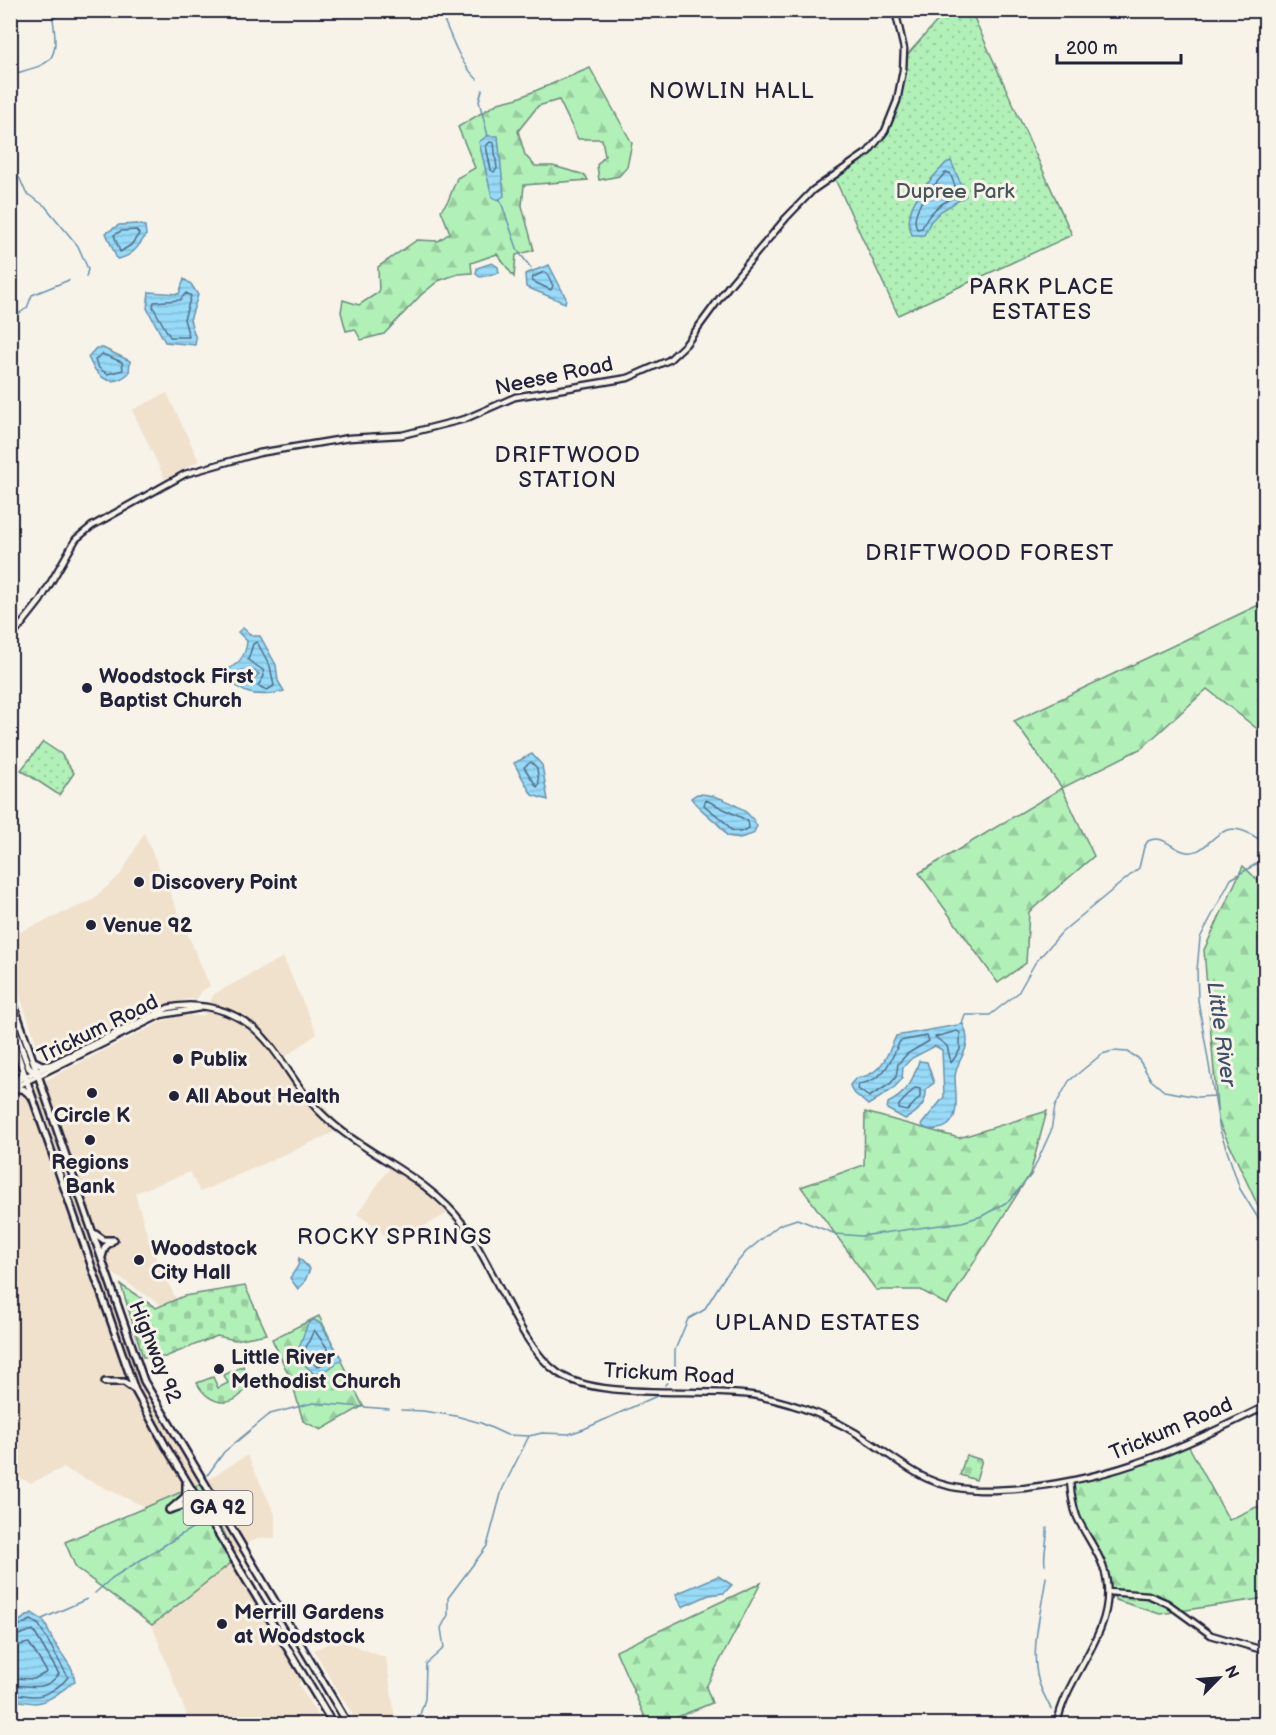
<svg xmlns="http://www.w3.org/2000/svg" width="1276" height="1735" viewBox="0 0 1276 1735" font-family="'Balsamiq Sans',sans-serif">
<defs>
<pattern id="forest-firs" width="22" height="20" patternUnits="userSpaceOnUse" patternTransform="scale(1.5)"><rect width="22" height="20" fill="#b1f1b8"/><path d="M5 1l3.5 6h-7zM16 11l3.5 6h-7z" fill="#98ce9f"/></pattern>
<pattern id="cemetery-stones" width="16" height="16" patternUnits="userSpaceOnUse" patternTransform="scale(1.5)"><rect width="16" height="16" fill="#b1f1b8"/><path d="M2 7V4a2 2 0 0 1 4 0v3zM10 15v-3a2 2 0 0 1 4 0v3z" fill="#98ce9f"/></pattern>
<pattern id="park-dots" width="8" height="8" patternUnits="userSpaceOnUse" patternTransform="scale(1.5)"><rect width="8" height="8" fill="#b1f1b8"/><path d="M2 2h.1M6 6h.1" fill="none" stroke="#98ce9f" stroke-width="1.8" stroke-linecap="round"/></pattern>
<pattern id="water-rules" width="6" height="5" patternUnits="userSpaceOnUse" patternTransform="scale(1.5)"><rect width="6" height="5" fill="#97dbf9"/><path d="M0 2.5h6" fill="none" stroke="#82bcd6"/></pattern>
</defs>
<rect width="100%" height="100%" fill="#f7f3e8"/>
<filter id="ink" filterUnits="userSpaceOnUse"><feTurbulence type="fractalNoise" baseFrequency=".0167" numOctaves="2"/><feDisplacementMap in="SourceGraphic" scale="12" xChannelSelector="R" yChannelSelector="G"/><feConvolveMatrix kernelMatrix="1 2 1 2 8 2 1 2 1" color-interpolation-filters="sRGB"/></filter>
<g filter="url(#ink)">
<!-- built -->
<path fill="#f0e1cd" d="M 167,393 L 199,461 L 165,479 L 132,410 Z
M 144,833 L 210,986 L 202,991 L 196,1000 L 189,999 L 158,1006 L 48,1060 L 42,1059 L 11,971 L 10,936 L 91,901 L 121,874 Z
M 283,957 L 317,1034 L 281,1060 L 344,1128 L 200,1192 L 190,1172 L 135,1193 L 151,1247 L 176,1299 L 161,1305 L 108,1270 L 150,1388 L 203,1483 L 247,1455 L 275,1514 L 275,1538 L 261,1538 L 249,1542 L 236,1559 L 303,1663 L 299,1685 L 323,1724 L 190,1724 L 152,1625 L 235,1559 L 202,1483 L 145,1507 L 63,1468 L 31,1483 L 11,1474 L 10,1098 L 159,1023 L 179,1015 L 203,1016 L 214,994 Z
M 393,1163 L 437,1192 L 455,1209 L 391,1245 L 380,1230 L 357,1214 Z
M 338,1639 L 386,1658 L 396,1724 L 358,1724 L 314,1650 Z"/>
<!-- forest -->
<path fill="url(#forest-firs)" stroke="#6a8a7a" stroke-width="1.5" d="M 590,68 L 632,143 L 627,167 L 619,176 L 599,180 L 597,165 L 605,156 L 602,139 L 578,139 L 559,100 L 538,106 L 518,131 L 525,155 L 535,166 L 553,166 L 585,175 L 588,180 L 524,185 L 522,206 L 534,250 L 516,255 L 514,277 L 497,254 L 471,263 L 472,273 L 458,274 L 438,281 L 421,295 L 384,334 L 361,340 L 355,329 L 346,331 L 341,312 L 343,300 L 359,305 L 379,292 L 378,267 L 417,240 L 438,241 L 450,233 L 441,210 L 448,201 L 457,178 L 475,168 L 458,127 L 498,103 L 518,98 Z
M 1265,602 L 1265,735 L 1207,689 L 1142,748 L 1062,788 L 1094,856 L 1029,912 L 1026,963 L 998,983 L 919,873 L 1062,788 L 1014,721 Z
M 1243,866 L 1265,887 L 1265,1221 L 1218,1120 L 1204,950 Z
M 1047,1111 L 1030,1174 L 947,1305 L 921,1290 L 876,1290 L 801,1187 L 864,1165 L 865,1112 L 959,1138 Z
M 319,1316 L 363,1406 L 321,1430 L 303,1421 L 292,1382 L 272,1339 Z
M 1187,1443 L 1229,1520 L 1265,1503 L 1265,1598 L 1160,1614 L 1116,1600 L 1109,1590 L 1106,1573 L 1078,1523 L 1071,1479 L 1151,1457 Z
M 202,1483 L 236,1559 L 152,1625 L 76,1568 L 65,1542 Z
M 761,1583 L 706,1687 L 712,1703 L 660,1724 L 648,1724 L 616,1651 Z"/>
<!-- cemetery -->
<path fill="url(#cemetery-stones)" stroke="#6a8a7a" stroke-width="1.5" d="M 121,1285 L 156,1308 L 184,1296 L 245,1286 L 267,1334 L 235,1340 L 217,1336 L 165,1357 L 143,1357 Z
M 243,1366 L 248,1383 C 238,1410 209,1407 197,1383 L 213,1377 L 218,1388 L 228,1383 L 224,1375 Z
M 966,1455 L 982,1460 L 976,1480 L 960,1475 Z"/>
<!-- park -->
<path fill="url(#park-dots)" stroke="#6a8a7a" stroke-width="1.5" d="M 946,11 L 971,11 L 1072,235 L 898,315 L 834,177 L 868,154 L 886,136 L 899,104 L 907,55 Z
M 43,742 L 61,754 L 74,773 L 59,795 L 21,770 Z"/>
<!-- water -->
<path fill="url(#water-rules)" stroke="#6891ad" stroke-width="1.5" d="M 487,136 L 498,136 L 504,196 L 498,200 L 492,197 L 479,142 Z
M 951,161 L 966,196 L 941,211 L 931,221 L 924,235 L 912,235 C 900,207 929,182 946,163 Z
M 137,224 L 145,226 L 146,235 C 138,247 132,257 117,259 L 106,233 L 119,225 Z
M 492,263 L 498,267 L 499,273 L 480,277 L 476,274 L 477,268 Z
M 549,265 L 566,298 L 565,303 L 526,287 L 525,274 Z
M 184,279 L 191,284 L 198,295 L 190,320 L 196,339 L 195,345 L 165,342 L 147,308 L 149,292 L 179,294 Z
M 96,348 L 103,348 L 130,361 L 129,373 C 110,390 96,376 88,357 Z
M 243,628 L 252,636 L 260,636 L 276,665 L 278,681 L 284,691 C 267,696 248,698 234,684 L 253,680 L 259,674 L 249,668 L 230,674 L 230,668 C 241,662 246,654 247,641 L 238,632 Z
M 532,754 L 542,765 L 548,800 L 532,795 L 514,763 Z
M 697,794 C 718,794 748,807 757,826 L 753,834 L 740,838 L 727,836 C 721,822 702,814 691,798 Z
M 963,1024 C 975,1051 956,1056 955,1077 C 955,1093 963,1126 938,1129 C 931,1130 926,1130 921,1125 L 944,1097 L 942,1050 L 935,1046 L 912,1058 L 903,1067 L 902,1079 L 893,1089 L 868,1105 L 852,1091 L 850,1085 L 856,1078 C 881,1076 887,1056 896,1036 Z
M 919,1061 L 927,1062 L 934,1083 L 926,1089 C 927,1103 917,1113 905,1119 L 887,1109 L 888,1103 C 907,1094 913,1080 919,1061 Z
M 299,1258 L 310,1269 L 304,1283 L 298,1289 L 290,1278 L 298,1266 Z
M 314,1320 L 320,1323 L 342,1359 L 327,1370 L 315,1375 L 304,1364 L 297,1353 L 308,1323 Z
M 718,1576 L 732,1585 L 724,1593 L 709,1595 L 682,1607 L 676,1594 Z
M 32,1613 L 44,1621 L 52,1639 L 72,1669 L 75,1681 C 63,1689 50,1702 35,1703 C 26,1703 20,1699 11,1702 L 11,1626 Z"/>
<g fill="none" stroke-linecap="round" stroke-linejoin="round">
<!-- shore -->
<path stroke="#516c87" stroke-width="1.5" d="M 490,142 L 494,143 L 497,169 L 494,172 L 491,170 L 486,146 Z
M 945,173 L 950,173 L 958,194 C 941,204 930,210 922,228 L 917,229 C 908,210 934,186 945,173 Z
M 136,230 L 139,234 L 131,245 L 120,252 L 114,235 L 121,231 Z
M 544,272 L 547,273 L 553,286 L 551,290 L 532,281 L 533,277 Z
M 186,293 L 191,296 L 184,319 L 189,337 L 170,337 L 153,307 L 154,302 L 180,300 Z
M 102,354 L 122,362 L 123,370 L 107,374 L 99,368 L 95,360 Z
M 257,642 L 270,666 L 274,686 L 267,690 L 258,686 L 264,676 L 263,670 L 248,660 L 253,644 Z
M 531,762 L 537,768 L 539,784 L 537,787 L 524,767 Z
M 706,800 L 748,821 L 749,828 L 740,832 L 731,830 C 724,818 713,814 704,805 Z
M 957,1031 L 960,1033 L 960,1050 L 951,1063 L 947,1046 L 935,1037 Z
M 927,1036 L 929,1041 L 907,1054 L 898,1064 L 896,1077 L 890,1084 L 869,1097 L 858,1089 L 859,1084 C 885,1080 890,1062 900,1041 Z
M 915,1088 L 920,1089 L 920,1097 L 907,1111 L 899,1109 L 899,1105 Z
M 314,1330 L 334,1357 L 317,1367 L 304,1352 Z
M 10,1630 L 31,1620 L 39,1625 L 68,1677 C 61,1686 46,1696 35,1696 C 26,1697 19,1692 10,1695
M 10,1638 L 33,1630 L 59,1674 C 42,1695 31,1682 10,1687
M 10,1647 L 29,1643 L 47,1672 L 34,1679 L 10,1678"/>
<!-- stream -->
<path stroke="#6891ad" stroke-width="1.5" d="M 447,10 L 444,20 C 453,41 460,63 477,79
M 10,75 C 49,63 60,66 53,19 L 65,10
M 482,90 L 479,101 L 488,136
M 10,168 L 20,179 L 26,193 L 45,206 L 78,246 L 88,269 L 86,277
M 500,199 L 518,251 L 531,268
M 10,347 L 14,344 L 12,318 L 27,308 L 32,295 L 69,280
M 1266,858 L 1231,879 L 1200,938 L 1197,970 L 1198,1000 L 1220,1130 L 1240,1189 L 1266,1231
M 962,1024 L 965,1015 L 990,1015 L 1018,993 L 1035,963 L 1063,931 L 1139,868 L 1144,847 L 1148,841 C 1164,833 1171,850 1187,852 C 1213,856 1218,804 1266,845
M 665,1385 L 675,1372 L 675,1350 L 688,1319 L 704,1310 L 724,1278 L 746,1252 L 779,1225 L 797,1219 L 836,1234 L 861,1236 L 962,1222 L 982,1216 L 1009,1201 L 1031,1175 L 1051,1131 L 1055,1106 L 1069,1081 L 1102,1054 L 1113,1051 L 1128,1052 L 1138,1058 L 1151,1080 L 1164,1091 L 1198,1097 L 1214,1096
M 401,1410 L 423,1411 L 456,1416 L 481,1423 L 507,1435 L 529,1436 L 542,1433 L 569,1434 L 584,1429 L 659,1395
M 206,1477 L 224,1452 L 270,1414 L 313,1403 L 389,1409
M 1045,1565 C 1043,1551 1048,1542 1047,1528
M 1046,1577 C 1042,1609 1030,1647 1038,1679 C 1040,1689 1047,1700 1051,1709
M 95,1593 L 112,1578 L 203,1521
M 42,1619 L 87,1599
M 417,1724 L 425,1699 L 426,1664 L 444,1648 L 441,1628 L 448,1615 L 448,1598 L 487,1546 L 502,1490 L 529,1436"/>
<!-- tertiary casing -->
<g stroke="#22223b" stroke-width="9">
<path id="tertiary" d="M 10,639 L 40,601 L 76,539 L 92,526 L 185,474 L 259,453 L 349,438 L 402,435 L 465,419 L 515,397 L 628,378 L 669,360 L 686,344 L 728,287 L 786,218 L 813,190 L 868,152 L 885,131 L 897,101 L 903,70 L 904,49 L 895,10
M 10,1084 L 168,1008 C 193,1002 222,1007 244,1021 C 274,1040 288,1075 310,1101 C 352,1152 423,1170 463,1224 C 494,1265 519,1346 558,1373 C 600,1402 705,1386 758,1396 C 797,1404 834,1418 867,1440 C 887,1453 906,1469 928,1479 C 958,1493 992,1491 1025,1488 C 1121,1477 1180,1448 1266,1406
M 13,1088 L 161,1015 L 200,1008
M 1108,1592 L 1148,1595 L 1167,1603 L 1211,1635 L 1266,1651
M 1057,1724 C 1066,1675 1113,1636 1107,1584 C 1105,1559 1087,1539 1077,1517 C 1073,1506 1071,1493 1070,1481"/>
</g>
<!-- primary casing -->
<g stroke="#22223b" stroke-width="10">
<path id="primary" d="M 10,994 L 144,1381 L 348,1724
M 10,1017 L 29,1068 L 39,1076
M 10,1033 L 135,1390 L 165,1445 L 333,1724
M 34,1061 L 42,1065 L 53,1065
M 18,1081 L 23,1071
M 12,1089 L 23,1089 L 30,1095
M 94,1233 L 104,1240 L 114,1240
M 102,1257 L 105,1247 L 112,1241
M 105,1382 L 124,1382 L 134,1389
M 172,1508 L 186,1496 L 186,1483
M 169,1510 L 191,1503 L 201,1508"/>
</g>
<!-- tertiary -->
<use href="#tertiary" stroke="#f7f3e8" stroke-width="4.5"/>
<!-- primary -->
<use href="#primary" stroke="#f7f3e8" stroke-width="5"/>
</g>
</g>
<!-- markers -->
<g fill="#22223b" stroke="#f7f3e8" stroke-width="2">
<circle cx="87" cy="688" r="6"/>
<circle cx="139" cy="882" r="6"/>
<circle cx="91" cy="925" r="6"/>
<circle cx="178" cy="1059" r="6"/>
<circle cx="92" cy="1093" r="6"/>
<circle cx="174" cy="1096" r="6"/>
<circle cx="90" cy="1140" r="6"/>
<circle cx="139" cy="1260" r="6"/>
<circle cx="219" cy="1369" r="6"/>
<circle cx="222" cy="1624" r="6"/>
</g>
<g text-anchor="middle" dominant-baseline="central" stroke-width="6" stroke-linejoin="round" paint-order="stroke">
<!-- shield labels -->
<rect fill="#f7f3e8" stroke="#62616f" stroke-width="1.5" x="183.5" y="1491" width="69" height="34" rx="4.5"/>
<g font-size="20" font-weight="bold" fill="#22223b">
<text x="218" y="1508">GA 92</text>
</g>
<!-- park labels -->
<g font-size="21" fill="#46565a" stroke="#f7f3e8">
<text x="955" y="191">Dupree Park</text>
</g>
<!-- street labels -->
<g font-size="21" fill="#22223b" stroke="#f7f3e8">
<text transform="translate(554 376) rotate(-12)">Neese Road</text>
<text transform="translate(98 1029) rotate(-26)">Trickum Road</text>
<text transform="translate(155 1352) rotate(68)">Highway 92</text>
<text transform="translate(669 1374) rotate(3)">Trickum Road</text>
<text transform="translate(1171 1429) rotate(-23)">Trickum Road</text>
</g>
<!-- poi labels -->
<g font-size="21" font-weight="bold" fill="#22223b" stroke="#f7f3e8" text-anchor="start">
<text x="99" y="676">Woodstock First<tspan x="99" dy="24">Baptist Church</tspan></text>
<text x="151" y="882">Discovery Point</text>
<text x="103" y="925">Venue 92</text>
<text x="190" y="1059">Publix</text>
<text x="186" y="1096">All About Health</text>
<text x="92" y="1115" text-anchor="middle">Circle K</text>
<text x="90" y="1162" text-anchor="middle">Regions<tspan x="90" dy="24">Bank</tspan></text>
<text x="151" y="1248">Woodstock<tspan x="151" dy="24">City Hall</tspan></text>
<text x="231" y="1357">Little River<tspan x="231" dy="24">Methodist Church</tspan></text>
<text x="234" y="1612">Merrill Gardens<tspan x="234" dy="24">at Woodstock</tspan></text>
</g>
<!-- neighbourhood labels -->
<g font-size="22" letter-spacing="1.5" fill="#22223b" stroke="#f7f3e8">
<text x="732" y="91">NOWLIN HALL</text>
<text x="1042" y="287">PARK PLACE<tspan x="1042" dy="25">ESTATES</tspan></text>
<text x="568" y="455">DRIFTWOOD<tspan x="568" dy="25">STATION</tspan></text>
<text x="990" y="553">DRIFTWOOD FOREST</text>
<text x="395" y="1237">ROCKY SPRINGS</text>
<text x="818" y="1323">UPLAND ESTATES</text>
</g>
<!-- water labels -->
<g font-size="22" font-style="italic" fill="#3f506a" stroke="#f7f3e8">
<text transform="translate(1221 1034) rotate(82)">Little River</text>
</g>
</g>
<!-- margin -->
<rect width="1276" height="1735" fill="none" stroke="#f7f3e8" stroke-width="36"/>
<rect x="18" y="18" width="1240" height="1699" fill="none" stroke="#22223b" stroke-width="2" filter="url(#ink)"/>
<!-- north arrow -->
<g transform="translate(1219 1678) rotate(65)" stroke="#f7f3e8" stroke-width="4.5" paint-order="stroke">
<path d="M0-4.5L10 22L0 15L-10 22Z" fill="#22223b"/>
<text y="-9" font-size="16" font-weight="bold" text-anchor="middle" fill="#22223b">N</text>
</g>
<!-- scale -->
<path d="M1057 54v9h124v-9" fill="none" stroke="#22223b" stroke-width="3"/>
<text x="1066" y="54" font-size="18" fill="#22223b" stroke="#f7f3e8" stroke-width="4.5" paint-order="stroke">200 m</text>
</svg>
